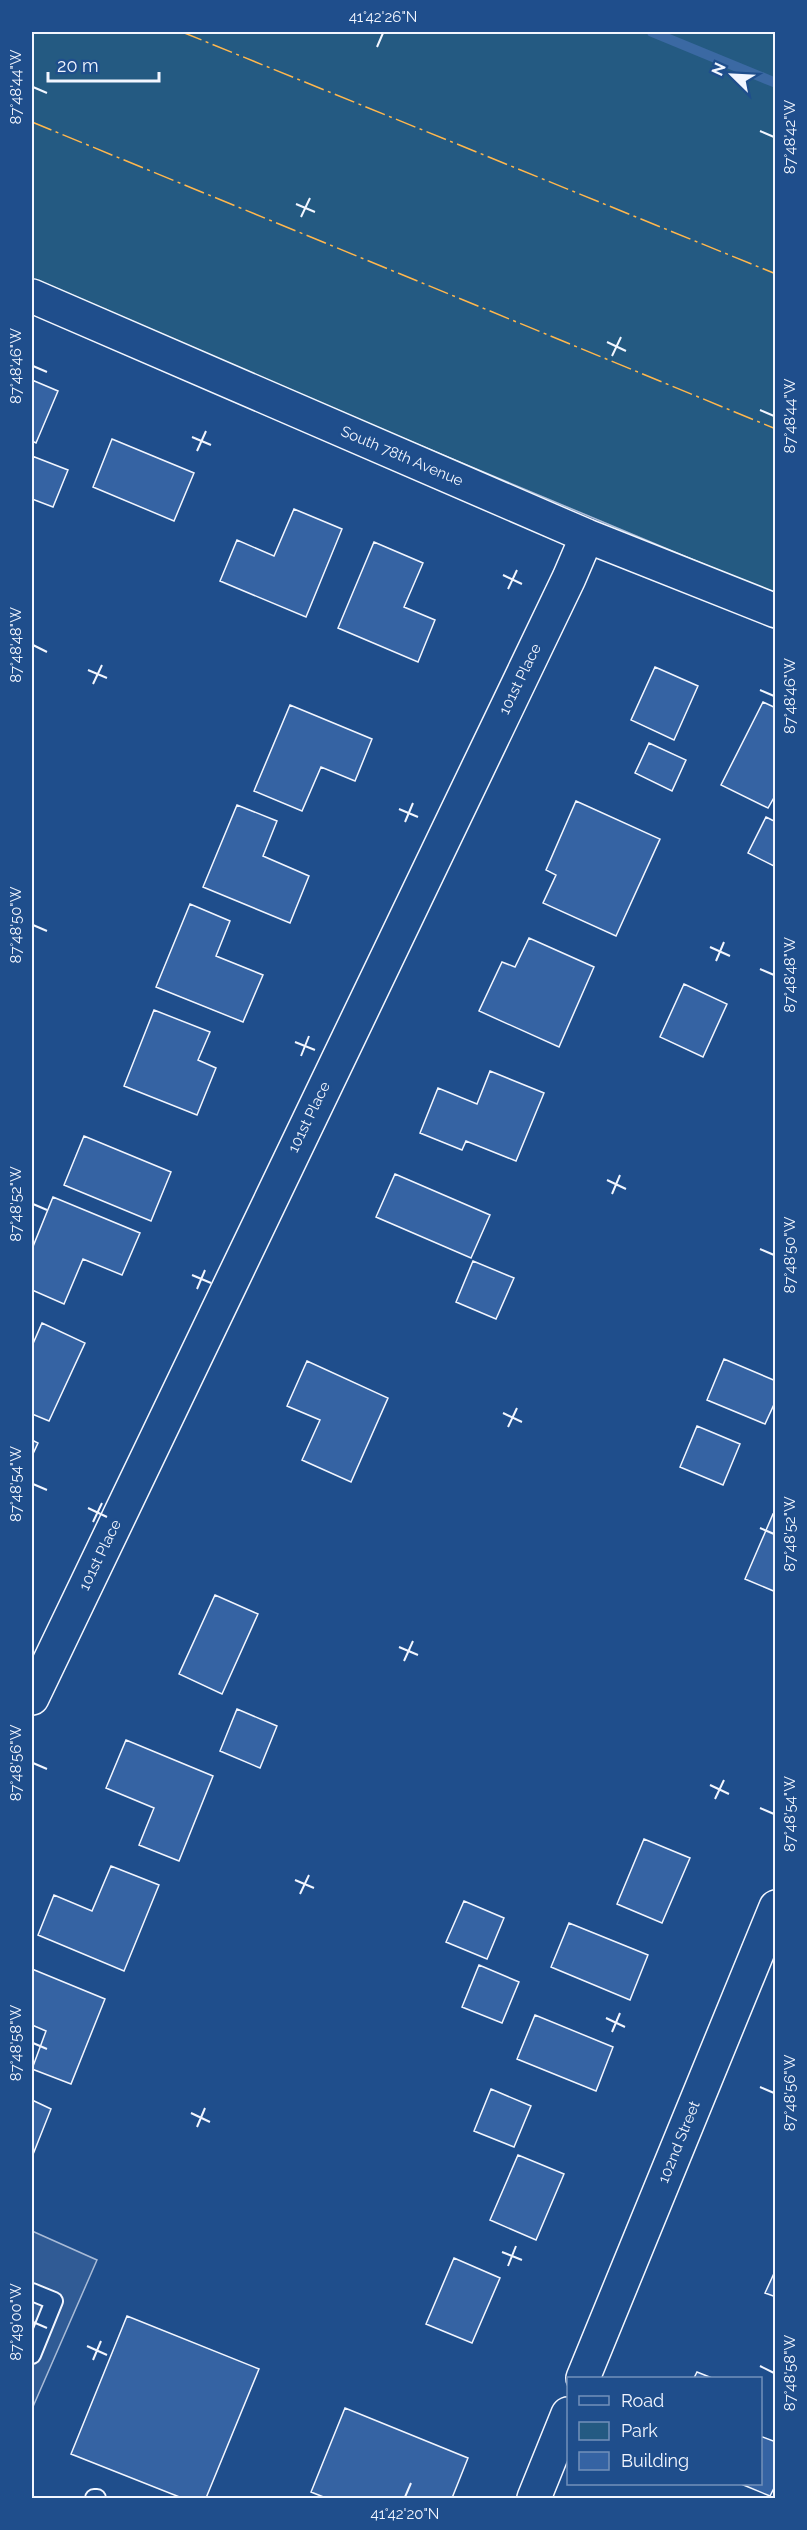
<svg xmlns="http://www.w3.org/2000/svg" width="807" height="2530" viewBox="0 0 807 2530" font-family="Raleway,sans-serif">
<rect width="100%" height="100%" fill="#1f4e8c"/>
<!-- green -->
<path fill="#245a82" stroke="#a8bbd7" stroke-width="1.5" d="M 32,32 L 775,32 L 775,594 L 32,283 Z"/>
<!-- parking -->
<path fill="#305b95" stroke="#a8bbd7" stroke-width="1.5" d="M 32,2231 L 97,2260 L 32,2409 Z"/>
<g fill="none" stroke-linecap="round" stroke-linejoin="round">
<!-- stream -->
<path stroke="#3b69a3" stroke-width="10" d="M 652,32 L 776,83"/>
</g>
<!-- building -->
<path fill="#3563a3" stroke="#f2f6ff" stroke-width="1.5" d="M 32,380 L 58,391 L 36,443 L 32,441 Z
M 112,439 L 194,473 L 174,521 L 93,487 Z
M 32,456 L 68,470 L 53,507 L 32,499 Z
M 294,509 L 342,529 L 306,617 L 220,581 L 237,540 L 274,556 Z
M 374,542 L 423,563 L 404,607 L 435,620 L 418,662 L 338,628 Z
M 655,667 L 698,686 L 674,740 L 631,720 Z
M 763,702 L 776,708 L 776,794 L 768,808 L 721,785 Z
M 290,705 L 372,739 L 355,781 L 321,767 L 302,811 L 254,791 Z
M 649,743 L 686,760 L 672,791 L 635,773 Z
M 576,801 L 660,839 L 616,936 L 543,903 L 556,875 L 546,870 Z
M 237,805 L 277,821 L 263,856 L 309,876 L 290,923 L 203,887 Z
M 766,817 L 776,822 L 776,867 L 748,853 Z
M 190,904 L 230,921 L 216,956 L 263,975 L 243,1022 L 156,987 Z
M 529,938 L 594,967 L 559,1047 L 479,1011 L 502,962 L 515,967 Z
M 684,984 L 727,1004 L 703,1057 L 660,1037 Z
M 154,1010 L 210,1032 L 198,1060 L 216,1068 L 197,1115 L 124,1086 Z
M 490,1071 L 544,1093 L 516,1161 L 466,1141 L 462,1150 L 420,1133 L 438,1088 L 477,1104 Z
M 84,1136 L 171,1172 L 151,1221 L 64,1185 Z
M 395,1174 L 490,1215 L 471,1258 L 376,1217 Z
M 53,1197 L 140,1233 L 122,1275 L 83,1259 L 64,1304 L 32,1290 L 32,1249 Z
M 473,1261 L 514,1278 L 496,1319 L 456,1302 Z
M 42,1323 L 85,1343 L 49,1421 L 32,1414 L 32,1346 Z
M 724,1359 L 776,1381 L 776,1400 L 765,1424 L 707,1400 Z
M 307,1361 L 388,1398 L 351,1482 L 302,1460 L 320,1420 L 287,1406 Z
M 697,1426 L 740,1444 L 723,1485 L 680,1467 Z
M 32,1440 L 38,1443 L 32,1456 Z
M 773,1514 L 776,1515 L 776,1592 L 745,1579 Z
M 215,1595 L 258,1614 L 222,1694 L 179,1674 Z
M 237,1709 L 277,1726 L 260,1768 L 220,1751 Z
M 126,1740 L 213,1776 L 179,1861 L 139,1845 L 154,1808 L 106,1788 Z
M 644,1839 L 690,1858 L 662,1923 L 617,1904 Z
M 111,1866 L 159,1885 L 124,1971 L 38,1935 L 54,1895 L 92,1911 Z
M 464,1901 L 504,1918 L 487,1959 L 446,1942 Z
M 569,1923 L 648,1955 L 630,2000 L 551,1967 Z
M 479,1965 L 519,1982 L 502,2023 L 462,2007 Z
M 32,1969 L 105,1999 L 71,2084 L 32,2069 L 46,2031 L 32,2025 Z
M 535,2015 L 613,2047 L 596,2091 L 517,2059 Z
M 491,2089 L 531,2106 L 514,2147 L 474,2131 Z
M 32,2100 L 51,2109 L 32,2157 Z
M 518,2155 L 564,2174 L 536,2240 L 490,2220 Z
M 454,2258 L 500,2278 L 472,2343 L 426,2324 Z
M 776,2269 L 776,2297 L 765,2293 Z
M 127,2316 L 259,2369 L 206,2498 L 182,2498 L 71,2454 Z
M 697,2372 L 712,2378 L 694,2378 Z
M 345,2408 L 468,2458 L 452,2498 L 326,2498 L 311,2492 Z
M 760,2436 L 776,2442 L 776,2484 L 770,2496 L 741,2484 L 760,2484 Z"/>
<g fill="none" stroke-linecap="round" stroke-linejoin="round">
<!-- service casing -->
<g stroke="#f2f6ff" stroke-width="20">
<path id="service" d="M 32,2292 L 54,2301 L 32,2355
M 94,2498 L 97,2498"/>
</g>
<!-- minor casing -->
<g stroke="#f2f6ff" stroke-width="36">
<path id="minor" d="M 32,296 L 587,536 L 776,611
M 32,1698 L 569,578 L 587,536
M 583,2378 L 776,1907
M 534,2498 L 568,2414"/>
</g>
<!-- service -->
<use href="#service" stroke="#1f4e8c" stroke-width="16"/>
<!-- minor -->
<use href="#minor" stroke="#1f4e8c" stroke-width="33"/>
<!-- power -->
<path stroke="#ffb74d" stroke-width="1.5" stroke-dasharray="21 4.5 3 4.5" stroke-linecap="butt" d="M 182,32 L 776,274
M 32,122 L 776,429"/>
</g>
<!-- ticks -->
<path fill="none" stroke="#f2f6ff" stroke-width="2" d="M 377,47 L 383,33M 33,87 L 47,93M 760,131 L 774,137M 296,204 L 315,212M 301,217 L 310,198M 607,342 L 626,351M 612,356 L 621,337M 33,366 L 47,372M 760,410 L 774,416M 192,437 L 211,445M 197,451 L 206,431M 503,575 L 522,584M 508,589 L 517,570M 33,645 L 47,652M 88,670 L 107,678M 93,684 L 102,665M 760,690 L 774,696M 399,809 L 418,817M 405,822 L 413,803M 33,925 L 47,931M 710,947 L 730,956M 716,961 L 724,942M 760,969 L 774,975M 295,1042 L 315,1050M 301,1056 L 309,1036M 607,1180 L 626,1189M 612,1194 L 620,1175M 33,1204 L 47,1210M 760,1249 L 774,1255M 192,1275 L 211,1283M 197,1289 L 205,1270M 503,1413 L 522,1422M 508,1427 L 517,1408M 33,1484 L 47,1490M 88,1508 L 107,1517M 93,1522 L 102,1503M 760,1528 L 774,1534M 399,1647 L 418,1655M 404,1661 L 413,1641M 33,1763 L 47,1769M 710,1785 L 729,1794M 715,1799 L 724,1780M 760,1808 L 774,1814M 295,1880 L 314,1888M 300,1894 L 309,1875M 606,2018 L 625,2027M 612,2032 L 620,2013M 33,2043 L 47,2049M 760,2087 L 774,2093M 191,2113 L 210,2122M 197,2127 L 205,2108M 502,2252 L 522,2260M 508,2266 L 516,2246M 33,2322 L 47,2328M 87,2346 L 107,2355M 93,2360 L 101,2341M 760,2366 L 774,2373M 405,2497 L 411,2483"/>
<g text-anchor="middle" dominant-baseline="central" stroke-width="4.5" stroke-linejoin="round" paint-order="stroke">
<!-- street labels -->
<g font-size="15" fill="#f2f6ff" stroke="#1f4e8c">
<text transform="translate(402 456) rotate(23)">South 78th Avenue</text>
<text transform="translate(520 679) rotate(-64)">101st Place</text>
<text transform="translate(309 1117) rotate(-64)">101st Place</text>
<text transform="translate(100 1555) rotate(-64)">101st Place</text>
<text transform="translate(679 2142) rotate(-68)">102nd Street</text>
</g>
</g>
<!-- border -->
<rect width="807" height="2530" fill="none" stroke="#1f4e8c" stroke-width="66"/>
<!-- legend -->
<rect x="567" y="2377" width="195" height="108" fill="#1f4e8c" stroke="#7391ba" stroke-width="1.5"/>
<rect x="579" y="2396" width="30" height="9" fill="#1f4e8c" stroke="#7391ba" stroke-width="1.5"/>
<text x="621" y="2407" font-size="18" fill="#f2f6ff">Road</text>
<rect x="579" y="2422" width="30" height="18" fill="#245a82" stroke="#7391ba" stroke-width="1.5"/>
<text x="621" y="2437" font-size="18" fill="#f2f6ff">Park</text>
<rect x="579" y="2452" width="30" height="18" fill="#3563a3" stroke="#7391ba" stroke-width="1.5"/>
<text x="621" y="2467" font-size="18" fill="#f2f6ff">Building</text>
<!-- north arrow -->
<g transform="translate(732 75) rotate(294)" stroke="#1f4e8c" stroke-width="4.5" paint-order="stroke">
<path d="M0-4.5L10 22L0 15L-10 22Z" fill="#f2f6ff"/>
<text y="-9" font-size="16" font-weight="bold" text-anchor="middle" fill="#f2f6ff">N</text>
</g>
<!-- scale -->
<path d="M48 72v9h111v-9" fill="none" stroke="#f2f6ff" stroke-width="3"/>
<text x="57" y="72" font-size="18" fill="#f2f6ff" stroke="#1f4e8c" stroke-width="4.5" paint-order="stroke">20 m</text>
<rect x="33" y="33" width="741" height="2464" fill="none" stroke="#f2f6ff" stroke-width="2"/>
<g font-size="15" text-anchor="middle" fill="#f2f6ff">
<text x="383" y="22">41°42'26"N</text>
<text transform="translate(16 87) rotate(-90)" y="5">87°48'44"W</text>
<text transform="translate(790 137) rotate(-90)" y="5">87°48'42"W</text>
<text transform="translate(16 366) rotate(-90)" y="5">87°48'46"W</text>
<text transform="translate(790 416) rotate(-90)" y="5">87°48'44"W</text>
<text transform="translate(16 645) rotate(-90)" y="5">87°48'48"W</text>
<text transform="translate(790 696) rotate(-90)" y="5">87°48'46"W</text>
<text transform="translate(16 925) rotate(-90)" y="5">87°48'50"W</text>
<text transform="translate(790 975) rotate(-90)" y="5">87°48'48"W</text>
<text transform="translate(16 1204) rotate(-90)" y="5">87°48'52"W</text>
<text transform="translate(790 1255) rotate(-90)" y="5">87°48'50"W</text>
<text transform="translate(16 1484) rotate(-90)" y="5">87°48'54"W</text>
<text transform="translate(790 1534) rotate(-90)" y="5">87°48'52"W</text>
<text transform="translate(16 1763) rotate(-90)" y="5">87°48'56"W</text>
<text transform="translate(790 1814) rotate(-90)" y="5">87°48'54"W</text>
<text transform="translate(16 2043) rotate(-90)" y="5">87°48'58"W</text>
<text transform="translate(790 2093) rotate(-90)" y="5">87°48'56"W</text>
<text transform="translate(16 2322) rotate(-90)" y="5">87°49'00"W</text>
<text transform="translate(790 2373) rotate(-90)" y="5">87°48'58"W</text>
<text x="405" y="2519">41°42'20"N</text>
</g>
</svg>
